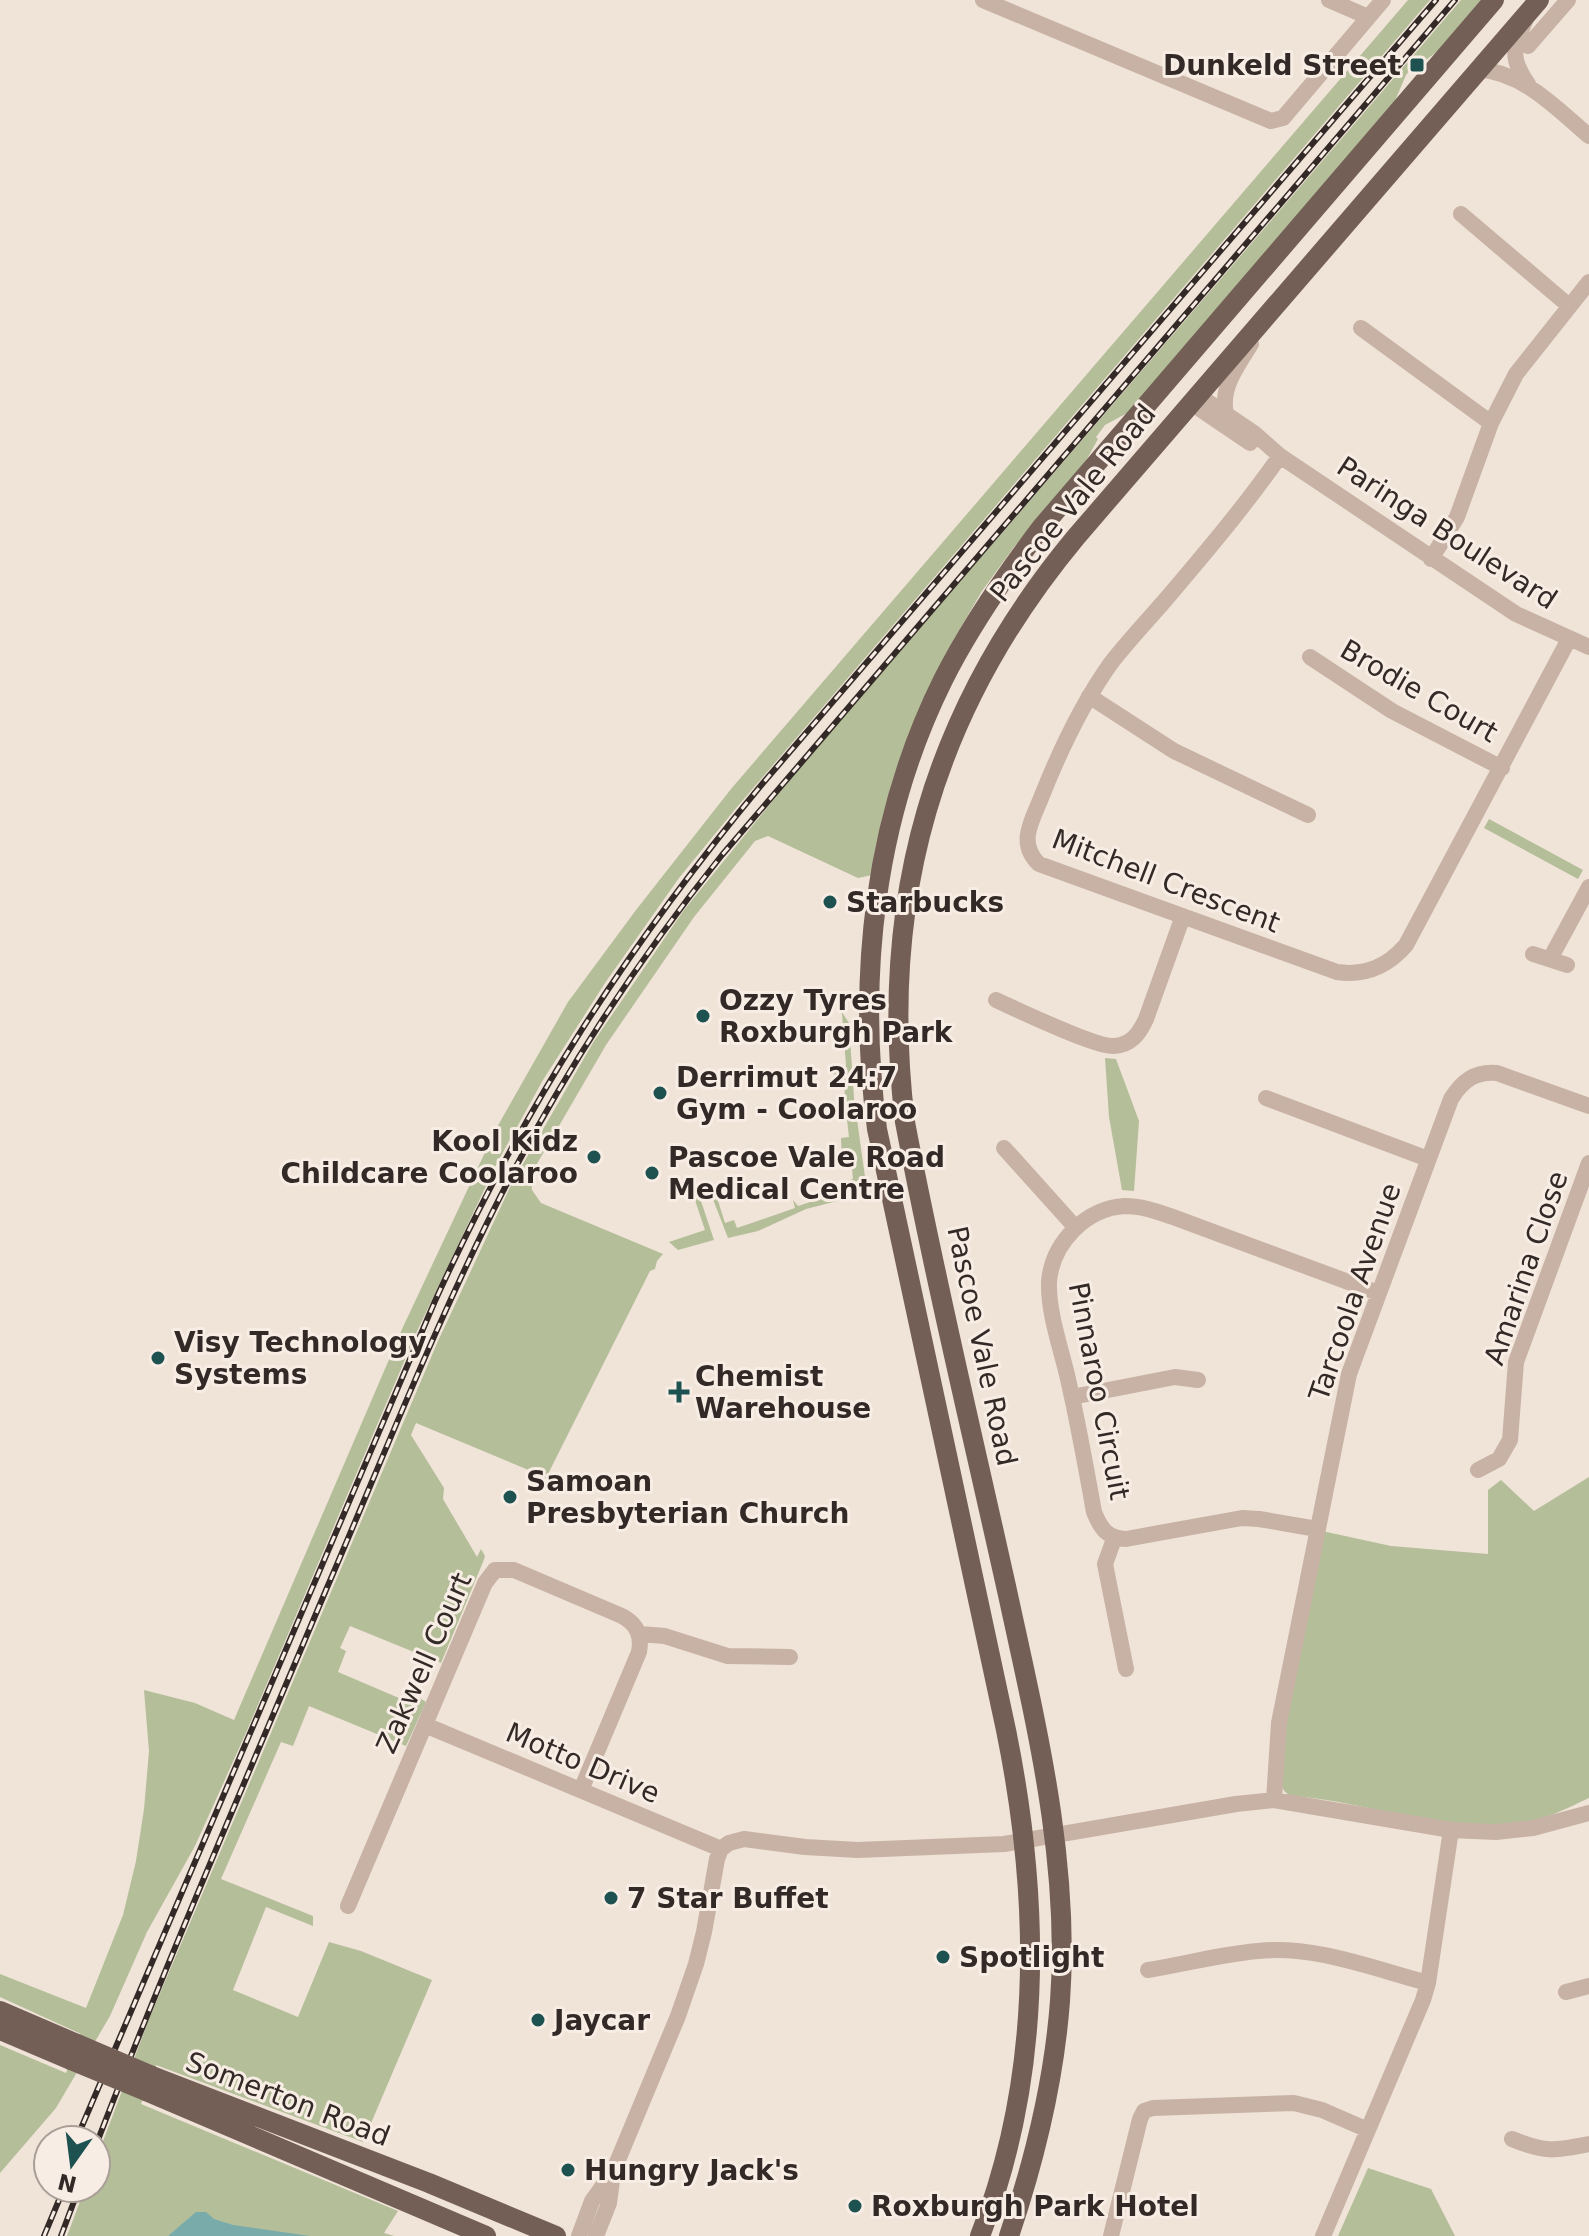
<svg xmlns="http://www.w3.org/2000/svg" width="1589" height="2236" viewBox="0 0 1589 2236" font-family="'DejaVu Sans',sans-serif">
<rect width="100%" height="100%" fill="#f0e3d8"/>
<!-- green -->
<path fill="#b4be99" d="M 1408,0 L 1430,0 L 737,807 L 679,878 L 605,983 L 543,1080 L 497,1163 L 418,1329 L 245,1735 L 195,1846 L 147,1932 L 110,2016 L 56,2108 L 0,2173 L 0,2045 L 66,2073 L 81,2034 L 0,1997 L 0,1974 L 86,2008 L 123,1915 L 136,1861 L 144,1809 L 149,1751 L 144,1690 L 195,1703 L 234,1720 L 403,1327 L 496,1129 L 568,1002 L 636,910 L 731,789 Z
M 1461,0 L 1483,0 L 1442,48 L 1419,65 L 1416,63 L 1406,75 L 1394,103 L 1131,411 L 1105,425 L 1096,437 L 1098,439 L 1083,466 L 1014,547 L 982,591 L 954,639 L 872,875 L 858,878 L 768,836 L 755,841 L 694,917 L 606,1045 L 531,1174 L 532,1190 L 541,1203 L 663,1254 L 657,1261 L 655,1269 L 650,1271 L 546,1478 L 541,1481 L 543,1476 L 416,1423 L 411,1435 L 444,1488 L 443,1499 L 477,1557 L 481,1549 L 485,1556 L 483,1562 L 441,1663 L 350,1626 L 340,1648 L 346,1651 L 338,1672 L 406,1701 L 410,1692 L 426,1702 L 406,1746 L 309,1706 L 293,1746 L 281,1742 L 221,1879 L 313,1916 L 313,1926 L 266,1907 L 233,1990 L 298,2017 L 329,1942 L 361,1951 L 432,1980 L 363,2142 L 156,2065 L 141,2104 L 398,2211 L 384,2233 L 394,2236 L 67,2236 L 85,2188 L 96,2188 L 96,2160 L 149,2019 L 438,1341 L 512,1183 L 594,1041 L 684,910 L 792,777 Z
M 1489,819 L 1583,870 L 1578,879 L 1484,828 Z
M 838,1006 L 849,1023 L 854,1098 L 865,1177 L 848,1189 L 851,1196 L 845,1199 L 806,1209 L 758,1231 L 728,1238 L 709,1189 L 714,1188 L 725,1223 L 734,1220 L 737,1228 L 795,1208 L 793,1200 L 798,1206 L 844,1191 L 842,1183 L 853,1179 L 851,1158 L 842,1159 L 841,1138 L 849,1137 L 846,1111 L 843,1111 L 842,1099 L 845,1098 L 844,1078 L 835,1078 L 834,1071 L 843,1070 L 846,1065 L 842,1014 Z
M 1105,1058 L 1116,1059 L 1139,1121 L 1134,1191 L 1122,1190 L 1109,1117 Z
M 692,1191 L 694,1191 L 697,1199 L 700,1198 L 714,1240 L 678,1250 L 669,1242 L 705,1230 Z
M 1589,1477 L 1589,1798 C 1570,1807 1552,1816 1532,1821 C 1459,1840 1366,1800 1291,1796 L 1285,1792 L 1280,1784 L 1284,1724 L 1322,1531 L 1391,1546 L 1488,1554 L 1488,1490 L 1501,1480 L 1534,1511 Z
M 1368,2168 L 1431,2189 L 1455,2236 L 1338,2236 Z"/>
<!-- water -->
<path fill="#78aba9" d="M 196,2212 L 206,2212 L 214,2219 L 233,2225 L 310,2236 L 168,2236 Z"/>
<g fill="none" stroke-linecap="round" stroke-linejoin="round">
<!-- minor -->
<path stroke="#c7b2a5" stroke-width="16" d="M 983,0 L 1271,121 L 1283,118 L 1383,0
M 1329,0 L 1368,17
M 1525,21 C 1513,50 1510,58 1528,84
M 1528,46 L 1568,0
M 1478,69 C 1524,73 1555,107 1589,136
M 1461,214 L 1568,305
M 1361,328 L 1491,423
M 1198,395 L 1254,433 L 1280,456 L 1516,614 L 1589,647
M 1191,403 L 1250,443
M 1226,414 C 1220,387 1238,366 1251,344
M 1280,456 C 1245,506 1206,552 1167,598 C 1148,620 1128,641 1111,663 C 1081,705 1060,750 1041,798 C 1032,821 1017,843 1039,864 L 1337,972 C 1365,976 1387,967 1406,945 L 1569,639
M 1431,559 L 1457,517 L 1491,423 L 1516,374 L 1589,282
M 1310,657 L 1392,711 L 1502,768
M 1089,696 L 1174,751 L 1308,815
M 1533,954 L 1567,965
M 1550,959 L 1589,887
M 996,1000 C 1016,1009 1097,1048 1114,1046 C 1131,1045 1139,1034 1146,1019 L 1183,916
M 1266,1098 L 1428,1159
M 1004,1148 L 1076,1228
M 1072,1397 L 1175,1377 L 1198,1380
M 1478,1470 L 1499,1459 L 1510,1440 L 1516,1362 L 1589,1163
M 1317,1529 L 1259,1519 L 1242,1518 L 1126,1539 C 1107,1538 1101,1529 1094,1512 C 1086,1467 1078,1423 1068,1379 C 1061,1348 1048,1313 1049,1282 C 1052,1243 1086,1208 1125,1206 C 1142,1206 1158,1212 1173,1217 L 1378,1293
M 1114,1539 L 1105,1564 L 1126,1669
M 640,1634 L 665,1636 L 728,1656 L 790,1657
M 425,1725 L 721,1849
M 1274,1800 L 1279,1723 L 1349,1374 L 1451,1099 C 1462,1081 1475,1071 1497,1073 L 1589,1106
M 348,1906 L 485,1583 L 495,1570 L 514,1570 L 622,1616 C 637,1624 642,1636 639,1652 L 581,1790
M 1148,1970 C 1185,1964 1222,1954 1258,1951 C 1315,1945 1374,1969 1428,1983
M 1566,1992 L 1589,1986
M 1512,2139 C 1546,2153 1554,2151 1589,2144
M 579,2236 L 592,2201 L 613,2172 L 678,2016 L 696,1964 L 704,1932 L 717,1859 L 721,1849 L 729,1843 L 744,1839 L 805,1847 L 858,1850 L 1004,1844 L 1236,1804 L 1274,1800 L 1451,1830 L 1496,1832 L 1533,1828 L 1589,1813
M 596,2236 L 609,2203 L 613,2173
M 1111,2236 L 1140,2119 L 1144,2111 L 1153,2108 L 1294,2103 L 1322,2110 L 1368,2130
M 1323,2236 L 1423,2000 L 1428,1983 L 1451,1830"/>
<!-- major -->
<path stroke="#745f57" stroke-width="20" d="M 0,2011 L 77,2044
M 0,2030 L 71,2060
M 152,2076 L 429,2183 L 556,2236
M 146,2091 L 486,2236
M 980,2236 C 1043,2075 1040,1897 1006,1730 L 877,1129 C 857,977 874,819 943,680 C 970,626 1004,577 1041,528 L 1494,0
M 1009,2236 C 1035,2159 1054,2082 1060,2001 C 1070,1862 1037,1729 1008,1595 C 973,1437 935,1280 905,1122 C 878,900 933,709 1076,537 L 1539,0"/>
<!-- rail casing -->
<g stroke="#332926" stroke-width="6">
<path id="rail" d="M 76,2140 L 435,1301 C 524,1106 627,947 763,783 L 1436,0
M 96,2145 C 168,1958 248,1775 326,1590 C 386,1451 441,1309 512,1174 C 571,1061 642,955 722,855 L 1455,0
M 44,2236 L 64,2188
M 61,2236 L 79,2188"/>
</g>
<!-- rail -->
<use href="#rail" stroke="#f8ede4" stroke-width="3" stroke-dasharray="9" stroke-linecap="butt"/>
<!-- major-bridge -->
<path stroke="#745f57" stroke-width="20" d="M 77,2044 L 152,2076
M 71,2060 L 146,2091"/>
</g>
<!-- markers -->
<g fill="#1d5251" stroke="#f8ede4" stroke-width="3">
<rect x="1409" y="57" width="16" height="16" rx="4"/>
<circle cx="830" cy="902" r="8"/>
<circle cx="703" cy="1016" r="8"/>
<circle cx="660" cy="1093" r="8"/>
<circle cx="594" cy="1157" r="8"/>
<circle cx="652" cy="1173" r="8"/>
<circle cx="158" cy="1358" r="8"/>
<path d="M675 1380h8v8h8v8h-8v8h-8v-8h-8v-8h8z"/>
<circle cx="510" cy="1497" r="8"/>
<circle cx="611" cy="1898" r="8"/>
<circle cx="943" cy="1957" r="8"/>
<circle cx="538" cy="2020" r="8"/>
<circle cx="568" cy="2170" r="8"/>
<circle cx="855" cy="2206" r="8"/>
</g>
<g text-anchor="middle" dominant-baseline="central" stroke-width="6" stroke-linejoin="round" paint-order="stroke">
<!-- poi labels -->
<g font-size="28" font-weight="bold" fill="#332926" stroke="#f8ede4" text-anchor="start">
<text x="1401" y="65" text-anchor="end">Dunkeld Street</text>
<text x="846" y="902">Starbucks</text>
<text x="719" y="1000">Ozzy Tyres<tspan x="719" dy="32">Roxburgh Park</tspan></text>
<text x="676" y="1077">Derrimut 24:7<tspan x="676" dy="32">Gym - Coolaroo</tspan></text>
<text x="578" y="1141" text-anchor="end">Kool Kidz<tspan x="578" dy="32">Childcare Coolaroo</tspan></text>
<text x="668" y="1157">Pascoe Vale Road<tspan x="668" dy="32">Medical Centre</tspan></text>
<text x="174" y="1342">Visy Technology<tspan x="174" dy="32">Systems</tspan></text>
<text x="695" y="1376">Chemist<tspan x="695" dy="32">Warehouse</tspan></text>
<text x="526" y="1481">Samoan<tspan x="526" dy="32">Presbyterian Church</tspan></text>
<text x="627" y="1898">7 Star Buffet</text>
<text x="959" y="1957">Spotlight</text>
<text x="554" y="2020">Jaycar</text>
<text x="584" y="2170">Hungry Jack's</text>
<text x="871" y="2206">Roxburgh Park Hotel</text>
</g>
<!-- street labels -->
<g font-size="28" fill="#332926" stroke="#f8ede4">
<text transform="translate(1073 503) rotate(-51)">Pascoe Vale Road</text>
<text transform="translate(1447 533) rotate(33)">Paringa Boulevard</text>
<text transform="translate(1419 691) rotate(30)">Brodie Court</text>
<text transform="translate(1166 881) rotate(21)">Mitchell Crescent</text>
<text transform="translate(1526 1268) rotate(-71)">Amarina Close</text>
<text transform="translate(1355 1292) rotate(-71)">Tarcoola Avenue</text>
<text transform="translate(982 1346) rotate(78)">Pascoe Vale Road</text>
<text transform="translate(1099 1391) rotate(79)">Pinnaroo Circuit</text>
<text transform="translate(424 1663) rotate(-66)">Zakwell Court</text>
<text transform="translate(583 1763) rotate(23)">Motto Drive</text>
<text transform="translate(288 2099) rotate(21)">Somerton Road</text>
</g>
</g>
<!-- north arrow -->
<g transform="translate(72 2164) rotate(194)"><circle r="38" fill="#f8ede4" stroke="#a99f98" stroke-width="2"/>
<path d="M0-6L14 30L0 20L-14 30Z" fill="#1d5251"/>
<text y="-12" font-size="22" font-weight="bold" text-anchor="middle" fill="#332926">N</text>
</g>
</svg>
